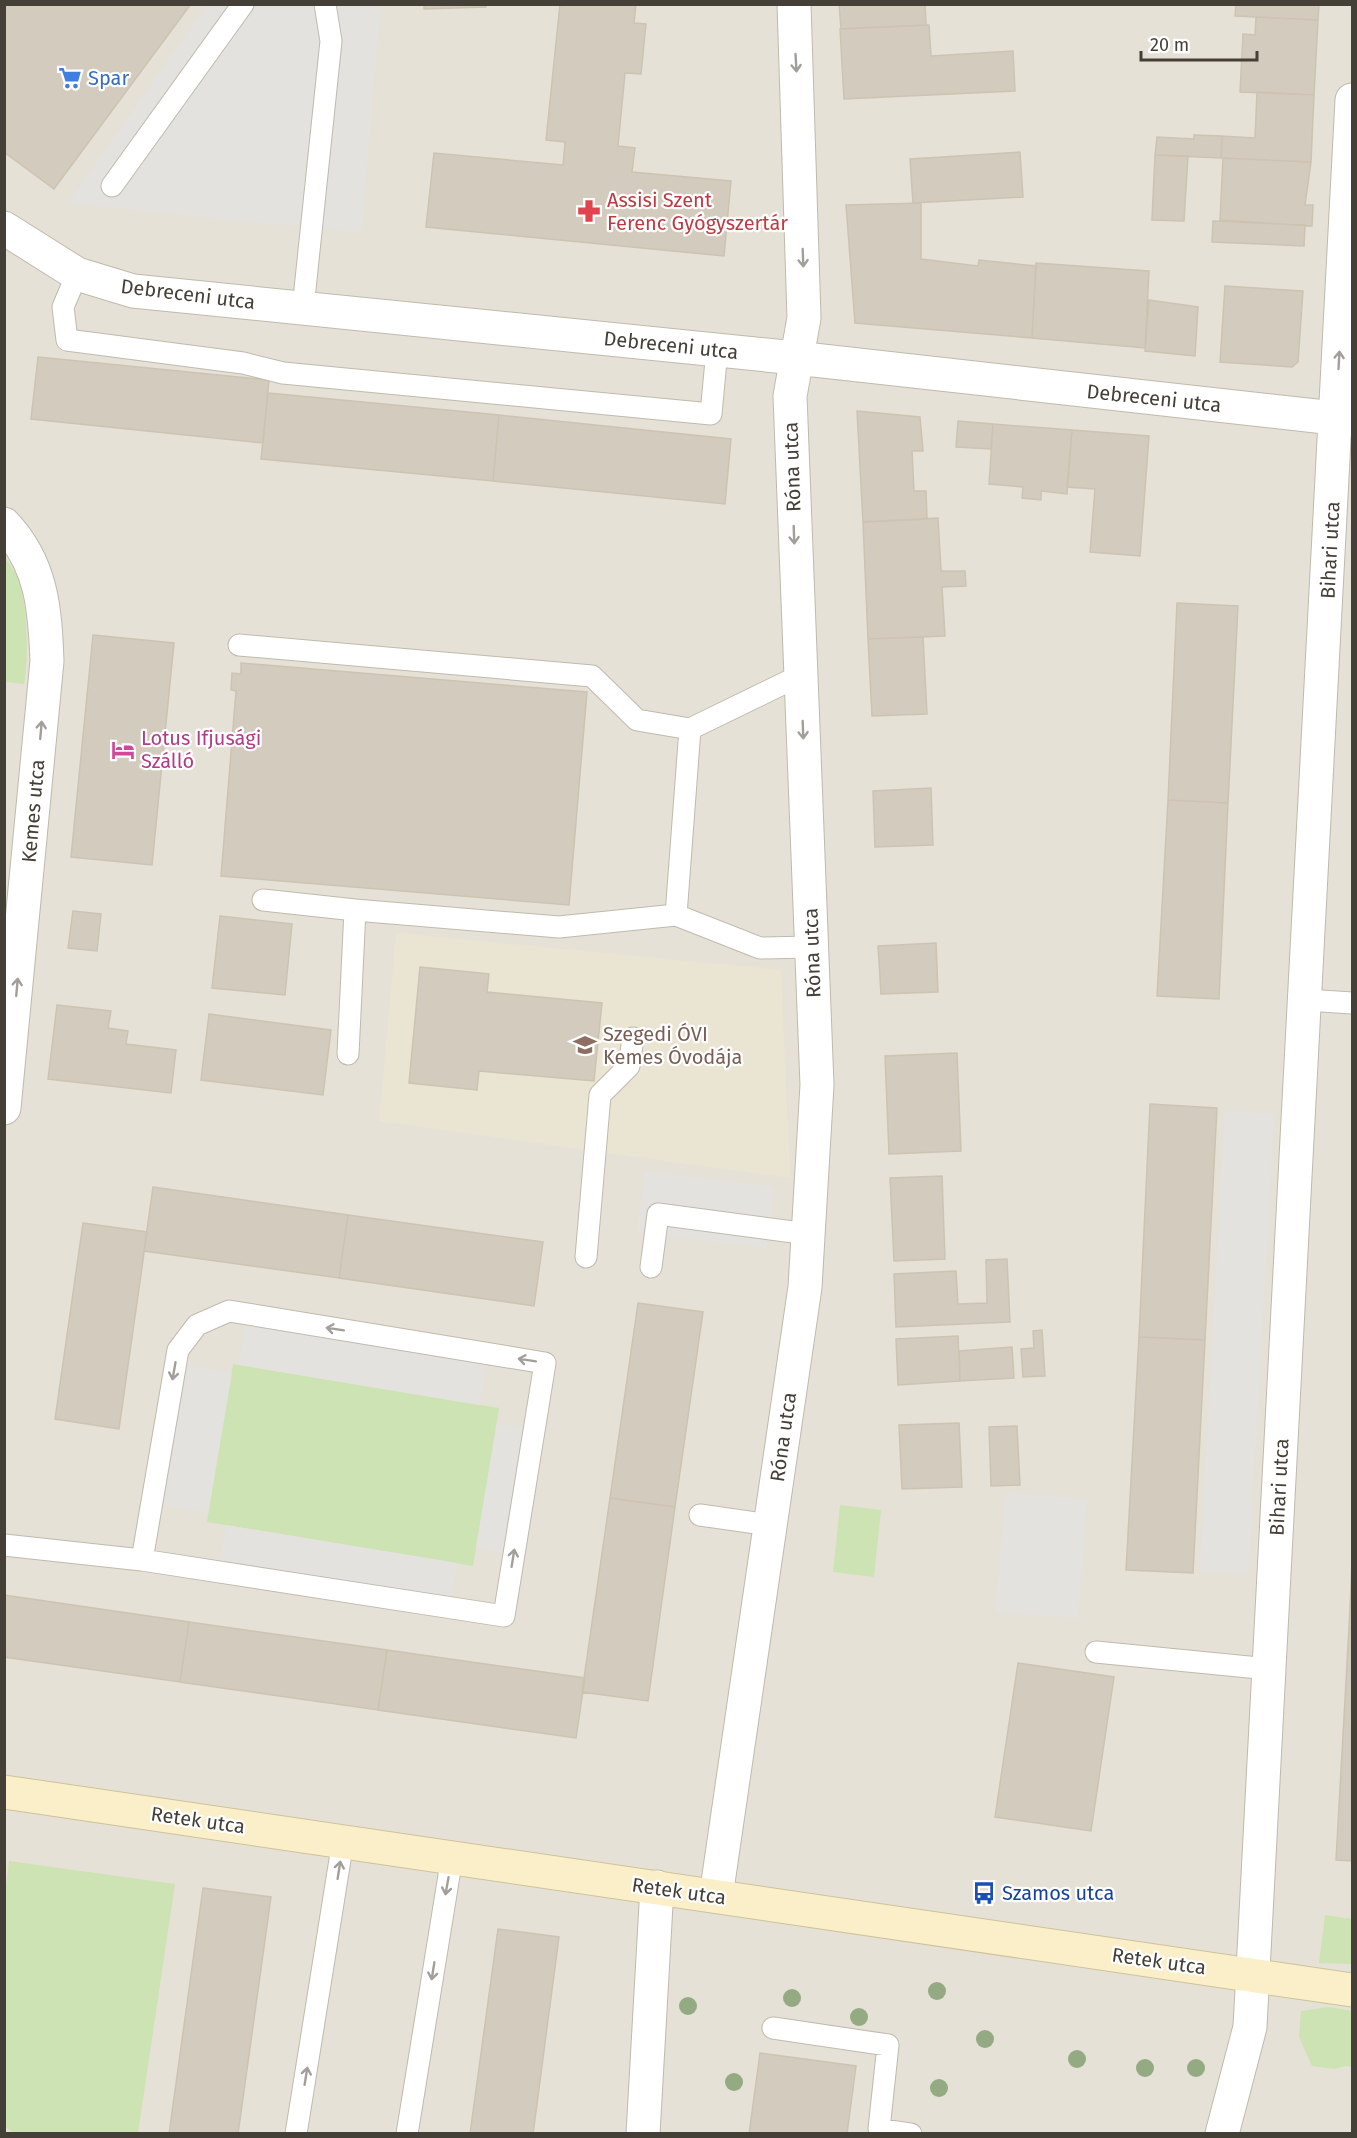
<svg xmlns="http://www.w3.org/2000/svg" width="1357" height="2138" viewBox="0 0 1357 2138" font-family="'Fira Sans',sans-serif">
<rect width="100%" height="100%" fill="#f2efe7"/>
<!-- residential -->
<path fill="#e6e1d6" d="M 5,5 L 1352,5 L 1352,2133 L 5,2133 Z"/>
<!-- education -->
<path fill="#eae4d2" d="M 396,933 L 781,970 L 790,1178 L 379,1121 Z"/>
<!-- green -->
<path fill="#cde3b3" d="M 4,557 C 9,563 14,570 17,577 C 28,599 29,660 24,684 L 5,682 Z
M 233,1364 L 499,1408 L 473,1566 L 207,1522 Z
M 840,1505 L 881,1510 L 874,1577 L 833,1572 Z
M 9,1861 L 175,1884 L 138,2133 L 16,2134 L 5,2127 L 4,1902 Z
M 1325,1915 L 1352,1919 L 1352,1964 L 1319,1963 Z
M 1329,2007 L 1352,2011 L 1352,2067 L 1346,2066 L 1334,2069 L 1312,2066 L 1299,2037 L 1301,2011 Z"/>
<!-- parking -->
<path fill="#e3e2df" d="M 370,4 L 380,11 L 361,233 L 68,203 L 207,5 Z
M 1225,1111 L 1274,1114 L 1248,1574 L 1200,1571 Z
M 645,1171 L 774,1187 L 767,1248 L 637,1232 Z
M 247,1315 L 489,1354 L 479,1405 L 239,1365 Z
M 175,1364 L 232,1373 L 208,1513 L 151,1503 Z
M 497,1424 L 533,1429 L 514,1555 L 476,1548 Z
M 1005,1493 L 1087,1499 L 1078,1618 L 996,1612 Z
M 226,1525 L 457,1563 L 450,1608 L 219,1571 Z"/>
<!-- building -->
<path fill="#d3cbbd" stroke="#cdc3b1" stroke-width="1.5" d="M 5,4 L 191,4 L 54,189 L 4,152 Z
M 424,4 L 486,4 L 486,7 L 424,9 Z
M 560,4 L 636,4 L 634,23 L 646,24 L 641,74 L 625,73 L 618,146 L 635,148 L 632,172 L 731,181 L 724,256 L 426,227 L 434,153 L 563,165 L 565,142 L 546,140 Z
M 839,4 L 925,4 L 926,25 L 841,29 Z
M 1236,4 L 1319,4 L 1318,20 L 1235,16 Z
M 1256,17 L 1318,20 L 1314,95 L 1240,92 L 1243,34 L 1255,35 Z
M 929,25 L 931,56 L 1013,51 L 1015,91 L 844,99 L 840,29 Z
M 1257,92 L 1314,95 L 1311,162 L 1221,158 L 1222,136 L 1255,138 Z
M 1194,135 L 1222,136 L 1221,158 L 1155,155 L 1157,137 L 1194,139 Z
M 1020,152 L 1023,197 L 913,203 L 910,159 Z
M 1155,155 L 1188,156 L 1184,221 L 1152,220 Z
M 1223,158 L 1311,162 L 1305,205 L 1313,205 L 1312,226 L 1220,220 Z
M 921,203 L 921,259 L 978,266 L 979,260 L 1036,266 L 1032,338 L 855,323 L 846,205 Z
M 1213,221 L 1305,225 L 1304,246 L 1212,242 Z
M 1036,263 L 1149,271 L 1145,348 L 1032,338 Z
M 1225,286 L 1303,291 L 1298,362 L 1292,367 L 1220,362 Z
M 1149,300 L 1198,307 L 1195,356 L 1145,351 Z
M 38,357 L 269,380 L 263,443 L 31,419 Z
M 268,393 L 499,415 L 493,481 L 261,459 Z
M 857,411 L 920,417 L 923,451 L 912,451 L 914,491 L 926,491 L 927,519 L 863,522 Z
M 499,415 L 731,439 L 725,504 L 493,481 Z
M 958,421 L 993,424 L 991,449 L 956,447 Z
M 993,424 L 1072,430 L 1067,494 L 1041,491 L 1041,500 L 1022,498 L 1023,487 L 989,484 Z
M 1072,430 L 1149,436 L 1140,556 L 1090,552 L 1095,489 L 1067,487 Z
M 938,518 L 941,571 L 965,571 L 966,586 L 942,587 L 945,636 L 868,639 L 863,522 Z
M 1177,603 L 1238,606 L 1228,803 L 1168,800 Z
M 93,635 L 174,643 L 152,865 L 71,857 Z
M 923,637 L 927,714 L 872,716 L 868,639 Z
M 241,663 L 587,692 L 569,905 L 221,876 L 236,691 L 231,690 L 232,673 L 241,674 Z
M 931,788 L 933,845 L 875,847 L 873,791 Z
M 1168,800 L 1228,803 L 1219,999 L 1157,996 Z
M 73,911 L 101,914 L 97,951 L 68,948 Z
M 220,916 L 292,924 L 285,995 L 212,988 Z
M 936,943 L 938,992 L 881,994 L 878,946 Z
M 420,967 L 489,974 L 487,992 L 602,1003 L 594,1081 L 479,1071 L 477,1090 L 409,1083 Z
M 57,1005 L 111,1011 L 108,1028 L 128,1031 L 126,1044 L 176,1050 L 171,1093 L 48,1079 Z
M 209,1014 L 331,1030 L 323,1095 L 201,1080 Z
M 957,1053 L 961,1151 L 889,1154 L 885,1056 Z
M 1150,1104 L 1217,1108 L 1205,1340 L 1139,1337 Z
M 942,1176 L 945,1259 L 894,1261 L 890,1178 Z
M 153,1187 L 348,1215 L 339,1278 L 144,1251 Z
M 348,1215 L 543,1242 L 534,1306 L 339,1278 Z
M 83,1223 L 147,1232 L 119,1429 L 55,1419 Z
M 1007,1259 L 1010,1322 L 896,1327 L 894,1274 L 956,1271 L 958,1304 L 987,1303 L 986,1260 Z
M 638,1303 L 703,1312 L 675,1507 L 610,1498 Z
M 1042,1330 L 1045,1376 L 1023,1377 L 1021,1349 L 1034,1348 L 1033,1331 Z
M 958,1336 L 960,1381 L 898,1385 L 896,1339 Z
M 1139,1337 L 1205,1340 L 1193,1573 L 1126,1570 Z
M 1012,1347 L 1014,1378 L 960,1381 L 959,1351 Z
M 959,1423 L 962,1487 L 902,1489 L 899,1425 Z
M 1017,1426 L 1020,1485 L 991,1486 L 989,1427 Z
M 610,1498 L 675,1507 L 648,1701 L 582,1692 Z
M 1352,1565 L 1352,1629 L 1349,1628 Z
M 4,1595 L 189,1622 L 180,1682 L 4,1657 Z
M 189,1622 L 387,1650 L 378,1710 L 180,1682 Z
M 1349,1628 L 1352,1629 L 1352,1861 L 1336,1860 Z
M 387,1650 L 585,1678 L 576,1738 L 378,1710 Z
M 1018,1663 L 1114,1677 L 1091,1831 L 995,1817 Z
M 203,1888 L 271,1897 L 238,2134 L 169,2134 Z
M 498,1929 L 559,1937 L 533,2134 L 470,2134 Z
M 760,2053 L 856,2066 L 847,2134 L 749,2134 Z"/>
<g fill="none" stroke-linecap="round" stroke-linejoin="round">
<!-- lane casing -->
<g stroke="#c0b9ad" stroke-width="23">
<path id="lane" d="M 112,186 L 243,4
M 77,274 L 63,307 L 67,340 L 243,363 L 283,373 L 711,414 L 717,350
M 303,308 L 331,41 L 325,4
M 239,645 L 592,676 L 637,720 L 690,729
M 801,675 L 690,729 L 676,915 L 760,948 L 812,947
M 263,900 L 355,910
M 1306,1000 L 1352,1003
M 348,1054 L 355,910 L 559,927 L 676,915
M 586,1257 L 600,1095 L 629,1066 L 633,1038
M 651,1267 L 658,1214 L 808,1234
M 700,1515 L 770,1525
M 4,1545 L 142,1560 L 504,1616 L 545,1363 L 229,1311 L 197,1325 L 178,1350 L 142,1560
M 1096,1652 L 1269,1669
M 773,2028 L 888,2045 L 879,2129 L 911,2134
M 296,2134 L 343,1841
M 407,2134 L 452,1857"/>
</g>
<!-- street casing -->
<g stroke="#c0b9ad" stroke-width="35">
<path id="street" d="M 4,228 L 77,274 L 133,291 L 796,358 L 1352,420
M 4,524 C 42,564 45,609 47,661 L 4,1108
M 716,1896 L 805,1287 L 817,1085 L 790,396 L 804,318 L 794,4
M 643,2134 L 657,1887
M 1222,2134 L 1250,2027 L 1352,100"/>
</g>
<!-- secondary casing -->
<g stroke="#cec29a" stroke-width="35">
<path id="secondary" d="M 4,1792 L 1352,1990"/>
</g>
<!-- lane -->
<use href="#lane" stroke="#fff" stroke-width="21"/>
<!-- street -->
<use href="#street" stroke="#fff" stroke-width="33"/>
<!-- secondary -->
<use href="#secondary" stroke="#faefc9" stroke-width="33"/>
</g>
<!-- trees -->
<g fill="#94aa82">
<circle cx="937" cy="1991" r="9"/>
<circle cx="792" cy="1998" r="9"/>
<circle cx="688" cy="2006" r="9"/>
<circle cx="859" cy="2017" r="9"/>
<circle cx="985" cy="2039" r="9"/>
<circle cx="1077" cy="2059" r="9"/>
<circle cx="1145" cy="2068" r="9"/>
<circle cx="1196" cy="2068" r="9"/>
<circle cx="734" cy="2082" r="9"/>
<circle cx="939" cy="2088" r="9"/>
</g>
<!-- one-way arrows -->
<defs><path id="oneway-shaft" d="M-6 0H5M1.5-3L5.5 0L1.5 3" fill="none" stroke-width="1.6" stroke-linecap="round" stroke-linejoin="round" transform="scale(1.5)"/></defs>
<g stroke="#a29f9b">
<use href="#oneway-shaft" transform="translate(796 63) rotate(87)"/>
<use href="#oneway-shaft" transform="translate(803 258) rotate(88)"/>
<use href="#oneway-shaft" transform="translate(1339 360) rotate(-87)"/>
<use href="#oneway-shaft" transform="translate(794 535) rotate(88)"/>
<use href="#oneway-shaft" transform="translate(41 730) rotate(-85)"/>
<use href="#oneway-shaft" transform="translate(803 730) rotate(88)"/>
<use href="#oneway-shaft" transform="translate(17 987) rotate(-85)"/>
<use href="#oneway-shaft" transform="translate(335 1329) rotate(-171)"/>
<use href="#oneway-shaft" transform="translate(527 1360) rotate(-171)"/>
<use href="#oneway-shaft" transform="translate(174 1371) rotate(100)"/>
<use href="#oneway-shaft" transform="translate(513 1558) rotate(-81)"/>
<use href="#oneway-shaft" transform="translate(339 1870) rotate(-81)"/>
<use href="#oneway-shaft" transform="translate(447 1886) rotate(100)"/>
<use href="#oneway-shaft" transform="translate(433 1971) rotate(99)"/>
<use href="#oneway-shaft" transform="translate(306 2076) rotate(-81)"/>
</g>
<!-- icons -->
<defs>
<g id="supermarket-bare" transform="scale(1.8)"><path d="M-6-5.5h2.5l.6 2H6L4.5 2H-2.5L-4.4-4H-6ZM-1.5 3.2a1.3 1.3 0 1 0 .1 0ZM3 3.2a1.3 1.3 0 1 0 .1 0Z" fill="#3f7fe0" stroke="#fff" stroke-width="2.5" paint-order="stroke"/></g>
<g id="pharmacy-bare" transform="scale(1.8)"><path d="M-2-6h4v4h4v4h-4v4h-4v-4h-4v-4h4Z" fill="#e0444e" stroke="#fff" stroke-width="2.5" paint-order="stroke"/></g>
<g id="hotel-bare" transform="scale(1.8)"><path d="M-6-4.5h1.5V1H6V5H4.5V3h-9V5H-6ZM-4 0a1.8 1.8 0 1 1 3.6 0ZM.5 0V-2.5h3Q6-2.5 6 0Z" fill="#d1479c" stroke="#fff" stroke-width="2.5" paint-order="stroke"/></g>
<g id="school-bare" transform="scale(1.8)"><path d="M0-5L7-2L0 1L-7-2ZM-4 1L0 2.5L4 1V4Q0 6-4 4Z" fill="#8d6e63" stroke="#fff" stroke-width="2.5" paint-order="stroke"/></g>
<g id="bus-bare" transform="scale(1.8)"><path d="M-5-6H5V4H4V6H2V4H-2V6H-4V4H-5ZM-3.5-4V0h7V-4ZM-3.5 1.2v1.5H-2V1.2ZM2 1.2v1.5H3.5V1.2Z" fill="#1a4fb4" stroke="#fff" stroke-width="2.5" paint-order="stroke"/></g>
</defs>
<g fill-rule="evenodd">
<use href="#supermarket-bare" x="70" y="78"/>
<use href="#pharmacy-bare" x="589" y="211"/>
<use href="#hotel-bare" x="123" y="750"/>
<use href="#school-bare" x="585" y="1045"/>
<use href="#bus-bare" x="984" y="1893"/>
</g>
<g text-anchor="middle" dominant-baseline="central" stroke-width="4.5" stroke-linejoin="round" paint-order="stroke">
<!-- shop labels -->
<g font-size="20" fill="#366cbe" stroke="#fff" text-anchor="start">
<text x="88" y="78">Spar</text>
</g>
<!-- health labels -->
<g font-size="20" fill="#be3a42" stroke="#fff" text-anchor="start">
<text x="607" y="200">Assisi Szent<tspan x="607" dy="23">Ferenc Gyógyszertár</tspan></text>
</g>
<!-- street labels -->
<g font-size="20" fill="#443f37" stroke="#fff">
<text transform="translate(188 294) rotate(7)">Debreceni utca</text>
<text transform="translate(671 345) rotate(6)">Debreceni utca</text>
<text transform="translate(1154 398) rotate(6)">Debreceni utca</text>
<text transform="translate(792 467) rotate(-92)">Róna utca</text>
<text transform="translate(1330 550) rotate(-87)">Bihari utca</text>
<text transform="translate(33 811) rotate(-85)">Kemes utca</text>
<text transform="translate(812 953) rotate(-92)">Róna utca</text>
<text transform="translate(783 1437) rotate(-82)">Róna utca</text>
<text transform="translate(1279 1487) rotate(-87)">Bihari utca</text>
<text transform="translate(198 1820) rotate(8)">Retek utca</text>
<text transform="translate(679 1891) rotate(8)">Retek utca</text>
<text transform="translate(1159 1961) rotate(8)">Retek utca</text>
</g>
<!-- hotel labels -->
<g font-size="20" fill="#b23c85" stroke="#fff" text-anchor="start">
<text x="141" y="738">Lotus Ifjusági<tspan x="141" dy="23">Szálló</tspan></text>
</g>
<!-- education labels -->
<g font-size="20" fill="#785e54" stroke="#fff" text-anchor="start">
<text x="603" y="1034">Szegedi ÓVI<tspan x="603" dy="23">Kemes Óvodája</tspan></text>
</g>
<!-- transit labels -->
<g font-size="20" fill="#164399" stroke="#fff" text-anchor="start">
<text x="1002" y="1893">Szamos utca</text>
</g>
</g>
<!-- border -->
<rect width="1357" height="2138" fill="none" stroke="#443f37" stroke-width="12"/>
<!-- scale -->
<path d="M1141 51v9h116v-9" fill="none" stroke="#443f37" stroke-width="3"/>
<text x="1150" y="51" font-size="18" fill="#443f37" stroke="#ffffff" stroke-width="4.5" paint-order="stroke">20 m</text>
</svg>
